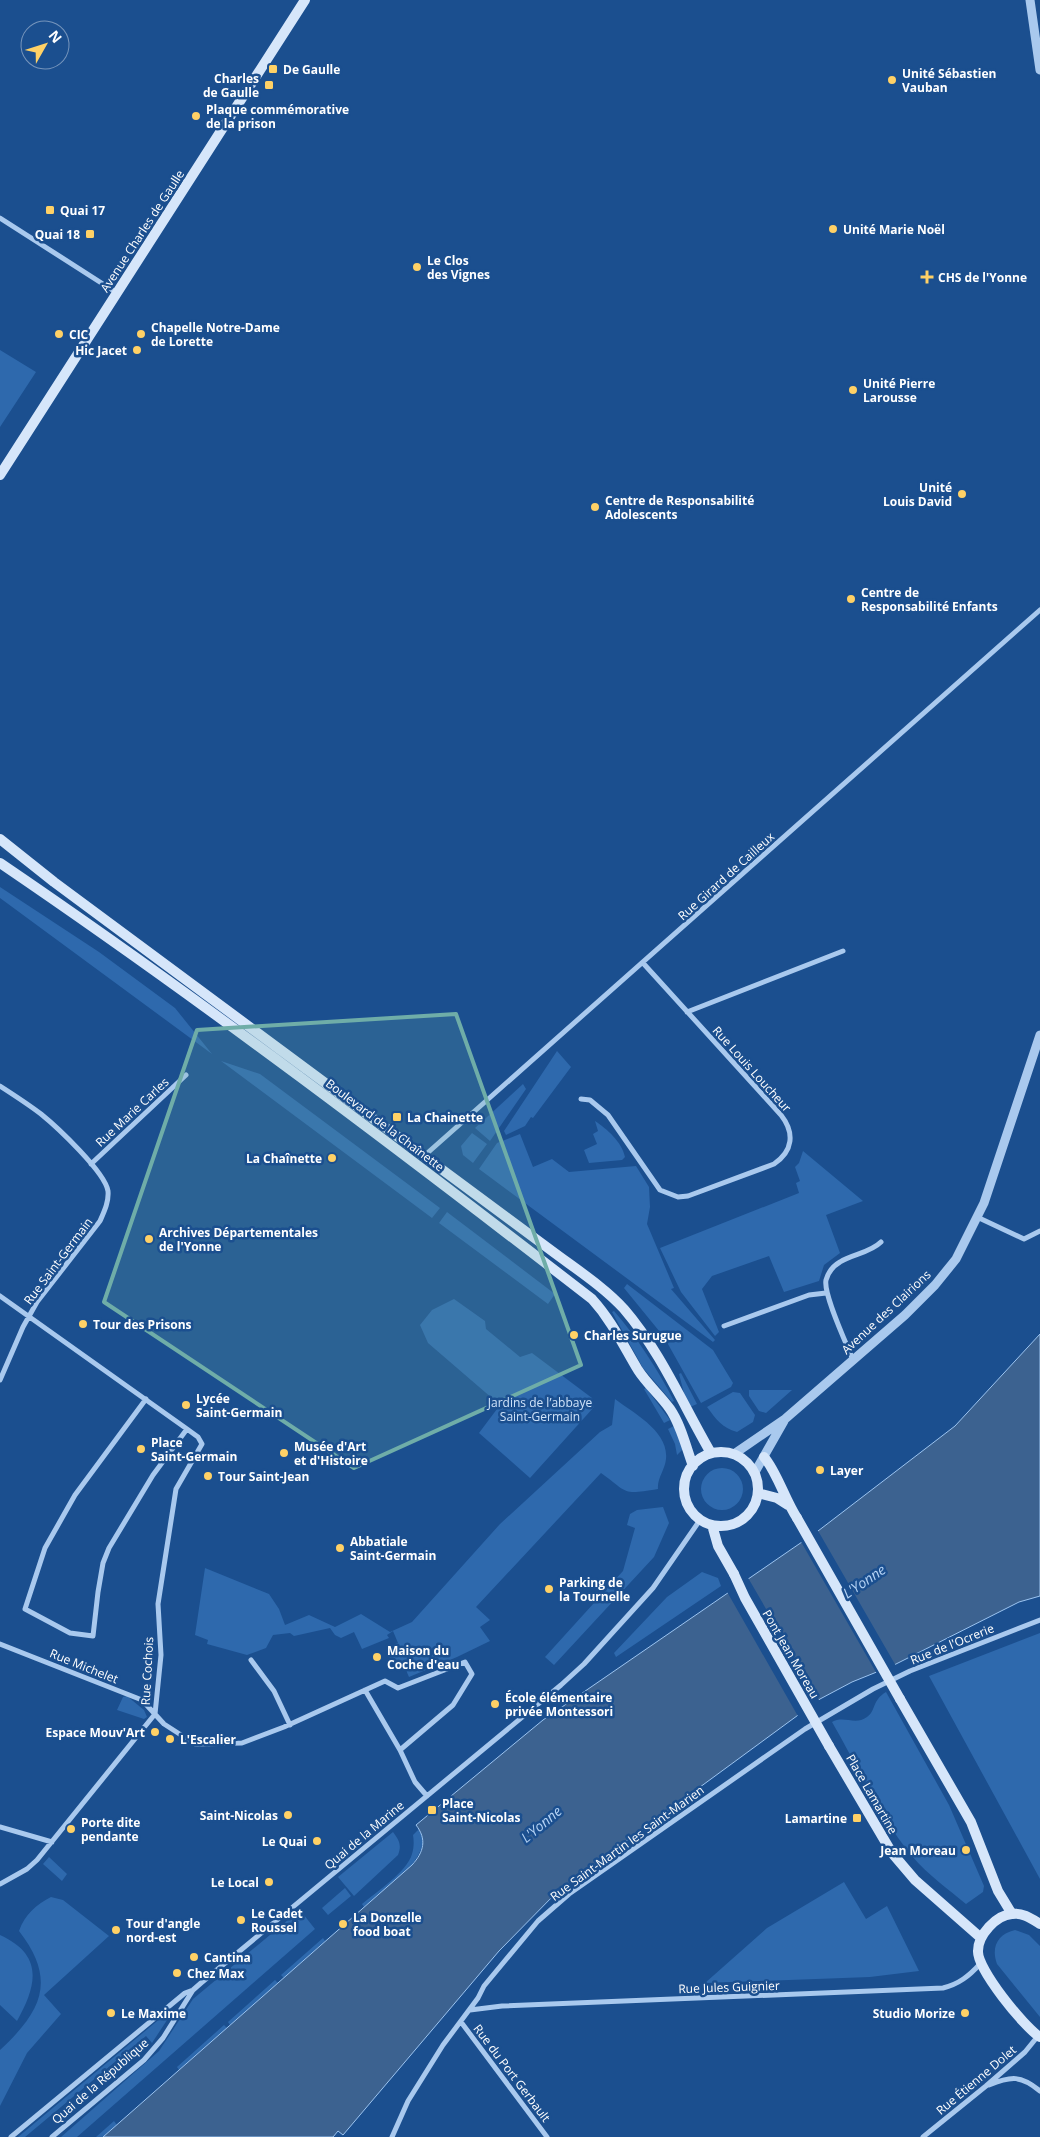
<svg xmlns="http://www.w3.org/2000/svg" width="1040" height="2137" viewBox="0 0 1040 2137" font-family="'Open Sans',sans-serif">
<rect width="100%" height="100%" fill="#1b4f8f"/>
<!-- green -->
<path fill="#2e69ad" d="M 0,350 L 36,372 L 0,427 Z
M 0,887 L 99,952 L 175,1008 L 212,1054 L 0,898 Z
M 557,1051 L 571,1067 L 533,1118 L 531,1117 L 525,1126 L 506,1135 L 504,1131 Z
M 221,1061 L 260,1074 L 440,1208 L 432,1218 Z
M 523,1084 L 526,1089 L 490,1141 L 475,1128 Z
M 595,1121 C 607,1129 622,1142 625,1157 L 622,1160 L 589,1163 L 584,1150 L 597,1144 L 593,1134 L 598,1131 Z
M 472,1133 L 487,1144 L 473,1163 L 463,1155 L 461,1146 Z
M 520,1134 L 533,1167 L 552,1159 L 569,1172 L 636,1166 L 649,1187 L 650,1207 L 647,1224 L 674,1288 L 671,1289 L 715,1340 L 713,1342 L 479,1169 L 497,1143 Z
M 803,1151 L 863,1201 L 826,1215 L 840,1253 L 824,1265 L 819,1281 L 784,1292 L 769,1256 L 712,1276 L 702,1289 L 719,1332 L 715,1336 L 681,1292 L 660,1248 L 799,1193 L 796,1183 L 800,1181 L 795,1167 L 799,1163 Z
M 447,1212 L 555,1294 L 548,1304 L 439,1223 Z
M 627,1284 L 713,1350 L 733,1383 L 731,1387 L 701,1403 L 664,1337 L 624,1288 Z
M 454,1299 L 485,1321 L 486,1329 L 520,1357 L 532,1353 L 592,1398 L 594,1407 L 530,1478 L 479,1433 L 500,1405 L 428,1343 L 420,1325 L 432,1310 Z
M 614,1311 C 638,1339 657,1368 674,1401 L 672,1402 L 643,1368 L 612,1312 Z
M 681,1373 L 697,1404 L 690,1407 L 685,1397 L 679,1374 Z
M 646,1388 L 670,1420 L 664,1423 L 644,1389 Z
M 749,1390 L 792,1390 L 766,1413 L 759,1411 L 749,1396 Z
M 733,1392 L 740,1393 L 755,1415 L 753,1422 L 737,1432 C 722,1428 716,1419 707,1407 Z
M 615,1399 C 633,1413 669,1431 666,1459 C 665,1470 657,1478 658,1489 C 621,1495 629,1493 601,1473 L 476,1607 L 490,1620 L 480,1627 L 490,1641 L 457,1657 L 409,1677 L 402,1661 L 392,1664 L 388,1653 L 397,1649 L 395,1644 L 398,1643 L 393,1631 L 387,1635 L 389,1638 L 362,1649 L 354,1632 L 341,1638 L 335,1635 L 330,1628 L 294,1636 L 290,1633 L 273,1635 L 266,1648 L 247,1655 L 207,1644 L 208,1640 L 195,1635 L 205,1568 L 269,1594 L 279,1609 L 285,1625 L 309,1615 L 335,1627 L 361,1614 L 390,1632 L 412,1622 L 500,1524 L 600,1432 L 612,1425 Z
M 674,1426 L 683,1449 L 677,1455 L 675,1444 L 668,1429 Z
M701 1489a21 21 0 1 1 42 0a21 21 0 1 1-42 0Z
M 663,1507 L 669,1523 L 654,1557 L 554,1665 L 545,1657 L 623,1571 L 635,1528 L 627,1525 L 630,1514 L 637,1510 Z
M 702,1572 L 718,1578 L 721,1586 L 616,1657 L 614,1653 L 667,1597 Z
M 1040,1633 L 1040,1879 L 929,1676 Z
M 886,1692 L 949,1805 L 984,1886 L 983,1892 L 966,1904 C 948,1889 928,1875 912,1856 C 879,1816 858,1767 832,1722 C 844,1715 855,1726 867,1717 C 876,1711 872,1700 886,1692 Z
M 127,1696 L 144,1710 L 147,1717 L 144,1719 L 117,1710 L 123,1697 Z
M 419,1829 C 437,1856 382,1892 364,1907 L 362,1904 C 376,1892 407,1872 412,1854 C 414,1848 414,1841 413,1835 Z
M 393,1832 C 399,1840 402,1845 398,1855 L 354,1896 L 338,1877 Z
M 49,1857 L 67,1874 L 62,1881 L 43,1864 Z
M 844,1882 L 866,1919 L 887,1906 L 919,1971 L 870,1977 L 705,1983 L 767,1928 Z
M 345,1888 L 351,1896 L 328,1915 L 322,1908 Z
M 51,1897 L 63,1900 L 109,1936 L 44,1995 L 61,2014 L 27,2053 L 0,2106 L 0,2050 C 42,2011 57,1980 19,1931 C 25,1914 36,1905 51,1897 Z
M 300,1910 L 315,1929 L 77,2137 L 61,2137 L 159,2051 L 193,1999 Z
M 1015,1930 L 1029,1935 L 1040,1946 L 1040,2017 L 997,1964 C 991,1948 997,1934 1015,1930 Z
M 0,1935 C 44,1955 37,1985 17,2021 L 0,2005 Z
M 323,1938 L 325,1941 L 284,1978 L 281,1975 Z
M 275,1980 L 278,1983 L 230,2025 L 228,2022 Z
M 168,2012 L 171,2014 L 152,2043 L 146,2036 L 25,2137 L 18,2137 Z
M 224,2025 L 227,2028 L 179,2070 L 177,2067 Z
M 114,2121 L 117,2125 L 103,2137 L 96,2137 Z"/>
<!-- water -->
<path fill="#3c6290" stroke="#9cc4f0" d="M 1040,1334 L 1040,1596 L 1019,1602 L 894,1665 L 852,1682 L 820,1699 L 557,1892 L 499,1951 L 343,2135 L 338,2131 L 333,2137 L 103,2137 L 412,1865 C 424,1852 427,1839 416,1825 L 543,1720 L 818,1531 L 955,1426 Z"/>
<!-- pier -->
<path fill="#1b4f8f" d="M 817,1529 L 896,1666 L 877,1674 L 800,1540 Z
M 747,1576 L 820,1702 L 799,1718 L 726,1590 Z"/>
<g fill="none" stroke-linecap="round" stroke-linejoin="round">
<!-- minor -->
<path stroke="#a9c9ee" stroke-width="5" d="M 0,218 L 117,293
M 687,1012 L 843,951
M 0,1086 C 14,1095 28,1104 41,1114 C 57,1127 105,1172 108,1191 C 109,1202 104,1212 100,1221 L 37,1302 L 23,1327 L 0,1380
M 581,1099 L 590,1100 L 608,1115 L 660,1190 L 678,1197 L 688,1196 L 774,1164 C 793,1151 795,1133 781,1115 L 643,963
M 424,1156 L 1040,610
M 91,1164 L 186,1075
M 977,1217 L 1024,1239 L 1040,1231
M 0,1296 L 187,1429 L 198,1437 L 202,1444 L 176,1489 L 158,1604 L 161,1655 L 155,1714 L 37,1860 L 27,1869 L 0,1884
M 724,1326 L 809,1295 L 826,1293
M 853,1360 C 847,1345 823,1294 826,1280 C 828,1273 833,1266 840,1262 C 852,1254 870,1253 881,1242
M 146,1399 L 75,1495 L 45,1548 L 25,1609 L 70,1633 L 93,1636 L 98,1592 L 103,1563 L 109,1548 L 153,1475 L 187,1429
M 0,1644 L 142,1700 L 164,1724 L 195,1744 L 242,1743 L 284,1727 L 385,1681 L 398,1688 L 465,1662 L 472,1674 L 453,1705 L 400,1750
M 251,1660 L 274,1691 L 290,1725
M 365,1690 L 400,1750 L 415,1782 L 427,1796
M 0,1827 L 52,1842
M 470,2010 L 502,2006 L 943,1988 C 959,1984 969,1976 980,1964
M 461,2022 L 547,2137
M 989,2085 C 1011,2076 1021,2075 1040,2091
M 11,2137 L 185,1993 L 193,1990 L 201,1983 L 561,1685 L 584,1664 L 653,1588 L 700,1520
M 52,2137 L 144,2060 L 163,2038 L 193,1990
M 392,2137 L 408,2101 L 443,2045 L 478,1998 L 484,1986 L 538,1921 L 569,1894 L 805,1729 L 873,1689 L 910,1671 L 1040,1620
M 923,2137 L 986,2086 L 1025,2052 L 1038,2036"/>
<!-- tertiary -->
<path stroke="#a9c9ee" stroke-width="9" d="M 1030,0 L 1040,70
M 734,1454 L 785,1419 L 905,1315 L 935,1285 L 956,1259 L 984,1203 L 1040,1035
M 755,1472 L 784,1421"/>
<!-- secondary -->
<path stroke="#d6e6fa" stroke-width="10" d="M 0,475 L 305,0
M 0,839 L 54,882 L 552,1251 C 576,1269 604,1287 624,1309 C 661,1352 683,1405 711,1453
M 0,863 C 203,1001 398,1149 592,1299 C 612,1321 623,1345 638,1370 C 647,1384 660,1395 670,1409 C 681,1425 686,1447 693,1466
M684 1489a37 37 0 1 1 74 0a37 37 0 1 1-74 0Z
M 764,1457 C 777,1472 785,1500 797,1518
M 758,1493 L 777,1498 L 788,1505
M 712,1525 L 718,1546 L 734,1574
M 900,1699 L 971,1822 L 998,1891 L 1012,1914
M 829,1746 L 892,1853 L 915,1880 L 981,1938
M 1040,1924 C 1032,1919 1022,1912 1012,1914 C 996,1915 978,1935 978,1951 C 977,1969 1024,2027 1040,2037"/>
<!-- secondary-bridge -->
<path stroke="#d6e6fa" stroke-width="10" d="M 797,1518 L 900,1699
M 734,1574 L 745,1598 L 829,1746"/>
</g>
<!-- marked area -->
<path fill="#6fada8" fill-opacity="0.2" stroke="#6fada8" stroke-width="4" stroke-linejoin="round" d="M 456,1014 L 581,1365 L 354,1468 L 104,1302 L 197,1030 Z"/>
<!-- markers -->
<g fill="#ffd166" stroke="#1b4f8f" stroke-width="2">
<rect x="268" y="64" width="10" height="10" rx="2.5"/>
<circle cx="892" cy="80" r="5"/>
<rect x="264" y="80" width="10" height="10" rx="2.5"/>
<circle cx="196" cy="116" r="5"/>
<rect x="45" y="205" width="10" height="10" rx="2.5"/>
<circle cx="833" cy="229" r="5"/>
<rect x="85" y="229" width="10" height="10" rx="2.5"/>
<circle cx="417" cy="267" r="5"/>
<path d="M924.5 269.5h5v5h5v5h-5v5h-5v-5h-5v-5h5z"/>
<circle cx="59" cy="334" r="5"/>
<circle cx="141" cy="334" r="5"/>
<circle cx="137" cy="350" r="5"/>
<circle cx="853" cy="390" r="5"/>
<circle cx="962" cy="494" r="5"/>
<circle cx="595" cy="507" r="5"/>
<circle cx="851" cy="599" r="5"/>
<rect x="392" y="1112" width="10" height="10" rx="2.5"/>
<circle cx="332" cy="1158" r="5"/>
<circle cx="149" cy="1239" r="5"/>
<circle cx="83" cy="1324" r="5"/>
<circle cx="574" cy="1335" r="5"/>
<circle cx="186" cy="1405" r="5"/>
<circle cx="141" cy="1449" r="5"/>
<circle cx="284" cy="1453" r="5"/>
<circle cx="820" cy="1470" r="5"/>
<circle cx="208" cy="1476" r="5"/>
<circle cx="340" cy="1548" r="5"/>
<circle cx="549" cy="1589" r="5"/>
<circle cx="377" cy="1657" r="5"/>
<circle cx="495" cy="1704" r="5"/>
<circle cx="155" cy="1732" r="5"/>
<circle cx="170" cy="1739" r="5"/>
<rect x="427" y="1805" width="10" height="10" rx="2.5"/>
<circle cx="288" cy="1815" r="5"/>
<rect x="852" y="1813" width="10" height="10" rx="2.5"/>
<circle cx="71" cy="1829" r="5"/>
<circle cx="317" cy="1841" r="5"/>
<circle cx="966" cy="1850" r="5"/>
<circle cx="269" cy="1882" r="5"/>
<circle cx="241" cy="1920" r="5"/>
<circle cx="343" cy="1924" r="5"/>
<circle cx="116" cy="1930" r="5"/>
<circle cx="194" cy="1957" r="5"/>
<circle cx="177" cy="1973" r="5"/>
<circle cx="111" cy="2013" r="5"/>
<circle cx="965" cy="2013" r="5"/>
</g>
<g text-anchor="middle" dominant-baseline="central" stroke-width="5" stroke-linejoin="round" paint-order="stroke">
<!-- poi labels -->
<g font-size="12" font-weight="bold" fill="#fff" stroke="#1b4f8f" text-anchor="start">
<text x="283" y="69">De Gaulle</text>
<text x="902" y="73">Unité Sébastien<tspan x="902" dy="14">Vauban</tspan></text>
<text x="259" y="78" text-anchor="end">Charles<tspan x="259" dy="14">de Gaulle</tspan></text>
<text x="206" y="109">Plaque commémorative<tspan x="206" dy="14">de la prison</tspan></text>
<text x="60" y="210">Quai 17</text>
<text x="843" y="229">Unité Marie Noël</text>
<text x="80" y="234" text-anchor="end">Quai 18</text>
<text x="427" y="260">Le Clos<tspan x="427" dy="14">des Vignes</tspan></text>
<text x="938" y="277">CHS de l'Yonne</text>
<text x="151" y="327">Chapelle Notre-Dame<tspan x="151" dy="14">de Lorette</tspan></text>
<text x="69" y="334">CIC</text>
<text x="127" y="350" text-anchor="end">Hic Jacet</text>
<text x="863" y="383">Unité Pierre<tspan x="863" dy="14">Larousse</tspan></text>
<text x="952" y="487" text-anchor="end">Unité<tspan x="952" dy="14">Louis David</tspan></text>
<text x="605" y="500">Centre de Responsabilité<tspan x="605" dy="14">Adolescents</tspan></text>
<text x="861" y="592">Centre de<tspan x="861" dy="14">Responsabilité Enfants</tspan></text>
<text x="407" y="1117">La Chainette</text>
<text x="322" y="1158" text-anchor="end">La Chaînette</text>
<text x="159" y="1232">Archives Départementales<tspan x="159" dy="14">de l'Yonne</tspan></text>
<text x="93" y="1324">Tour des Prisons</text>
<text x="584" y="1335">Charles Surugue</text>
<text x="196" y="1398">Lycée<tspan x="196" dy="14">Saint-Germain</tspan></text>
<text x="151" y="1442">Place<tspan x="151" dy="14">Saint-Germain</tspan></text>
<text x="294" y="1446">Musée d'Art<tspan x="294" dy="14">et d'Histoire</tspan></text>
<text x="830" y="1470">Layer</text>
<text x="218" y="1476">Tour Saint-Jean</text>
<text x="350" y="1541">Abbatiale<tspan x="350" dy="14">Saint-Germain</tspan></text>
<text x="559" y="1582">Parking de<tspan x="559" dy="14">la Tournelle</tspan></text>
<text x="387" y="1650">Maison du<tspan x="387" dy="14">Coche d'eau</tspan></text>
<text x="505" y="1697">École élémentaire<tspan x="505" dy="14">privée Montessori</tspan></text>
<text x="145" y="1732" text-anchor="end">Espace Mouv'Art</text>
<text x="180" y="1739">L'Escalier</text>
<text x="442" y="1803">Place<tspan x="442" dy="14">Saint-Nicolas</tspan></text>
<text x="278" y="1815" text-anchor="end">Saint-Nicolas</text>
<text x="847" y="1818" text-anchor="end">Lamartine</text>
<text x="81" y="1822">Porte dite<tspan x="81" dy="14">pendante</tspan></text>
<text x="307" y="1841" text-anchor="end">Le Quai</text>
<text x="956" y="1850" text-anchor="end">Jean Moreau</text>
<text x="259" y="1882" text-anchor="end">Le Local</text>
<text x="251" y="1913">Le Cadet<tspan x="251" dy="14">Roussel</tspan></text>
<text x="353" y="1917">La Donzelle<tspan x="353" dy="14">food boat</tspan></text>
<text x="126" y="1923">Tour d'angle<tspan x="126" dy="14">nord-est</tspan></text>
<text x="204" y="1957">Cantina</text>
<text x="187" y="1973">Chez Max</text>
<text x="121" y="2013">Le Maxime</text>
<text x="955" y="2013" text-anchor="end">Studio Morize</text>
</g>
<!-- street labels -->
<g font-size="12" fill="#fff" stroke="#1b4f8f">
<text transform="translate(142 231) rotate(-57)">Avenue Charles de Gaulle</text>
<text transform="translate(726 876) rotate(-42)">Rue Girard de Cailleux</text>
<text transform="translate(752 1069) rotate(48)">Rue Louis Loucheur</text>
<text transform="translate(132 1112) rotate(-43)">Rue Marie Carles</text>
<text transform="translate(385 1125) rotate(37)">Boulevard de la Chaînette</text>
<text transform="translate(58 1261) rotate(-53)">Rue Saint-Germain</text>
<text transform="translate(886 1312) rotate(-43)">Avenue des Clairions</text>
<text transform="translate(952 1644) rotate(-22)">Rue de l'Ocrerie</text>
<text transform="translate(791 1654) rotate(60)">Pont Jean Moreau</text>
<text transform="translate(84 1666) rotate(22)">Rue Michelet</text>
<text transform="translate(147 1671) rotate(-87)">Rue Cochois</text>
<text transform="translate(872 1794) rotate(60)">Place Lamartine</text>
<text transform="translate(364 1835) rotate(-40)">Quai de la Marine</text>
<text transform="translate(627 1843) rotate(-36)">Rue Saint-Martin les Saint-Marien</text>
<text transform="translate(729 1987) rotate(-2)">Rue Jules Guignier</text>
<text transform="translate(512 2073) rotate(53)">Rue du Port Gerbault</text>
<text transform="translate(976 2080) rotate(-40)">Rue Étienne Dolet</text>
<text transform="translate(100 2081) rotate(-41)">Quai de la République</text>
</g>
<!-- park labels -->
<g font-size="12" fill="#cfe3fa" stroke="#1b4f8f">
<text x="540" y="1402">Jardins de l’abbaye<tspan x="540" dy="14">Saint-Germain</tspan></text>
</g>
<!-- water labels -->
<g font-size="14" font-style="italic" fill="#b5d3f5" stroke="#1b4f8f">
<text transform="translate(864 1581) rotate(-34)">L'Yonne</text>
<text transform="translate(541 1824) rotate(-40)">L'Yonne</text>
</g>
</g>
<!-- north arrow -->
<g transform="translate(45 45) rotate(51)"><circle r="24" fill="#1b4f8f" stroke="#7695bc"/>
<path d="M0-4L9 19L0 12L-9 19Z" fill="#ffd166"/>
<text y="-8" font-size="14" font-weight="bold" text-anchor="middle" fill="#ffffff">N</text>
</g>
</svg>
